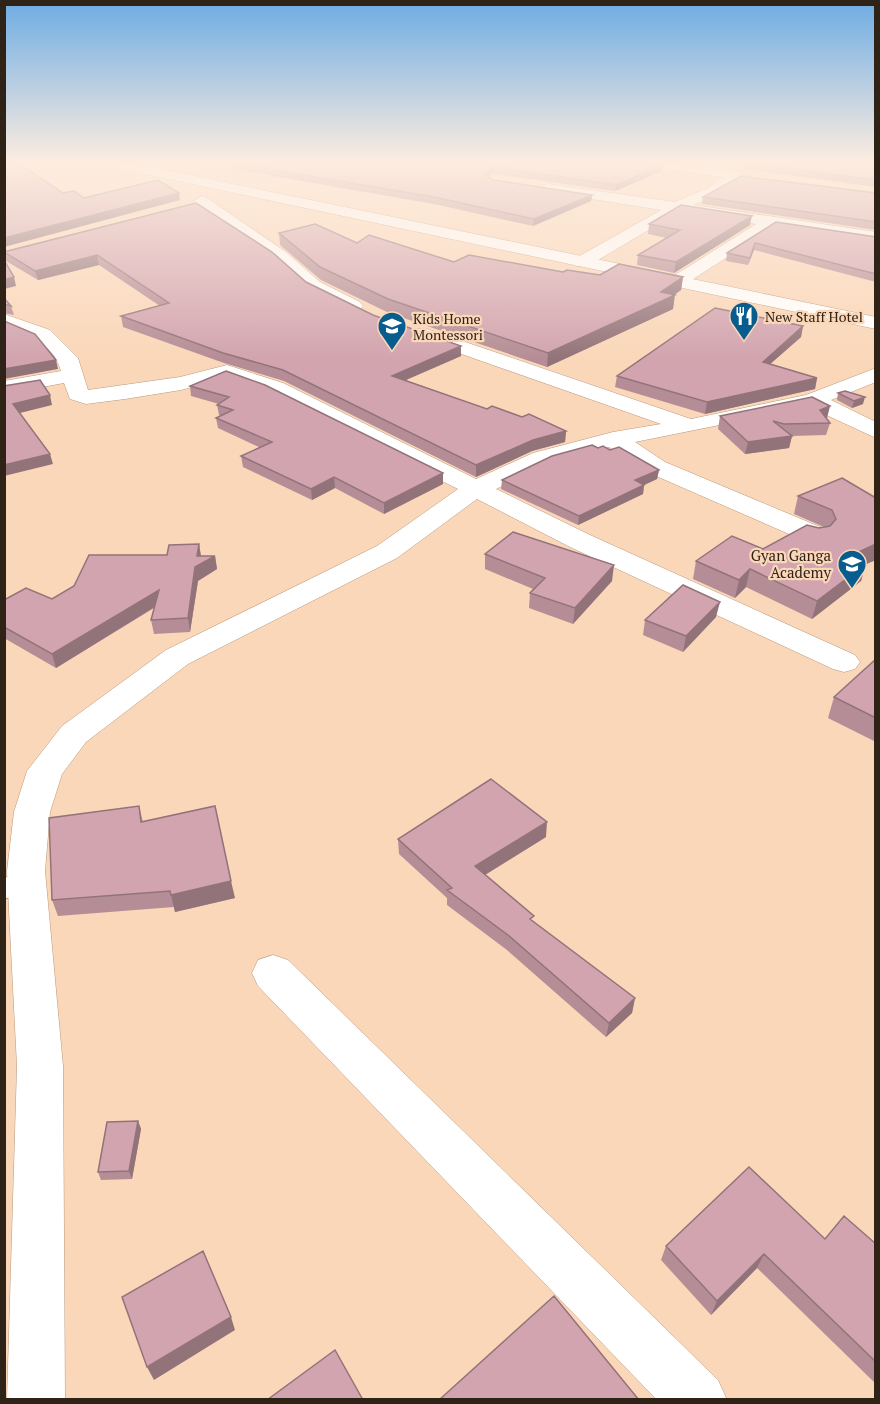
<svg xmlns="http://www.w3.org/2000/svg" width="880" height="1404" viewBox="0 0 880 1404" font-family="'PT Serif',serif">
<rect width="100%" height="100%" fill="#fad7b9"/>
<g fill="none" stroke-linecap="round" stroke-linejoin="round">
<!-- lane casing -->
<g stroke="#ba997c" stroke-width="2">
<path id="lane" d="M 27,871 L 36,874 L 40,881 L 36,888 L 4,899 L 4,878 Z"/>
</g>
<!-- street casing -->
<g stroke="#ba997c" stroke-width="1">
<path id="street" d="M 641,163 L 678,163 L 741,172 L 743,175 L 741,178 L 718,194 L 694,205 L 876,232 L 876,242 L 774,227 L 684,285 L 672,285 L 669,281 L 672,277 L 756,224 L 679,212 L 588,266 L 576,266 L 573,262 L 576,258 L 661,210 L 548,192 L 541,188 L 543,185 L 548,184 L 675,202 L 708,188 L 723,177 L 648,167 Z
M 202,196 L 207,198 L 286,252 L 320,282 L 360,302 L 363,306 L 360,310 C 333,317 292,274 273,259 C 249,240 222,222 197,204 L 194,201 Z
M 4,314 L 50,330 L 78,358 L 88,390 L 180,377 L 227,365 L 283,383 L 476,479 L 533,453 L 613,432 L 661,424 L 413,337 L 410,333 L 413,329 L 427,329 L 691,419 L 806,395 L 876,368 L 876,382 L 831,400 L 876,422 L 876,438 L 809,407 L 635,442 L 665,462 L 825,529 L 829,535 L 825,541 L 815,543 L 805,541 L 647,472 L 609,447 L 551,463 L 496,489 L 590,535 L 855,655 L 860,662 L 855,669 L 844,672 L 833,669 L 570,547 L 477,499 L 397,558 L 188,664 L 86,742 L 62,774 L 50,812 L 45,871 L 63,1066 L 65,1400 L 7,1400 L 17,1066 L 7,871 L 14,812 L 27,771 L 62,726 L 166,650 L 377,546 L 458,489 L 267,393 L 226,378 L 181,390 L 125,399 L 86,404 L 70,399 L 64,383 L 4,394 L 4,381 L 61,371 C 54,344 28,335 4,327 Z
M 273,955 L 288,960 L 718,1380 L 727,1400 L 657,1400 L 258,986 L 252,973 L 258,960 Z"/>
</g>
<!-- highway casing -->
<g stroke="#ba997c" stroke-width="1">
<path id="highway" d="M 105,163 L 132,163 L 876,317 L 876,329 L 112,167 Z"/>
</g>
<!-- lane -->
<use href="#lane" fill="#fff" fill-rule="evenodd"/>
<!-- street -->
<use href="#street" fill="#fff" fill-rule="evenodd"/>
<!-- highway -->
<use href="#highway" fill="#fff" fill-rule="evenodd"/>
</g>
<!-- wall -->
<path fill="#b58d96" d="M 231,163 L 650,163 L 662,171 L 615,191 L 493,174 L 487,177 L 493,180 L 592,195 L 591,201 L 533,226 L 434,204 L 232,169 Z
M 745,163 L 876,164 L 876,187 L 744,169 Z
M 876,193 L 876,230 L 702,204 L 703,197 Z
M 196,203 L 306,282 L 373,315 L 461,346 L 461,356 L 406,380 L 487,409 L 522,417 L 566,431 L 565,442 L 532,451 L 476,477 L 284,381 L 224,363 L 123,327 L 121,316 L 160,306 L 99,265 L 38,280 L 6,261 L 4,251 Z
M 776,222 L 876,237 L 876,282 L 754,250 L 748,265 L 726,261 L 727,253 Z
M 649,224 L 750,225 L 674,273 L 637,265 L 638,255 L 667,238 L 648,234 Z
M 279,233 L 357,243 L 454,262 L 600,275 L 683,277 L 681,290 L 674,295 L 673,309 L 547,367 L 389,313 L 321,280 L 280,245 Z
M 4,298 L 11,306 L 14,315 L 4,313 Z
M 803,326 L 801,337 L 770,364 L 817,378 L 815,389 L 705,414 L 615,387 L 617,376 Z
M 226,371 L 443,484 L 384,514 L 335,488 L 312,500 L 243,467 L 241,456 L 261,448 L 218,428 L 216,418 L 221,416 L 219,415 L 217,405 L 219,404 L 191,396 L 190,386 Z
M 838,393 L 863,404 L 852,408 L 837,400 Z
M 830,406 L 826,418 L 830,423 L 826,435 L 792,436 L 789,448 L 745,454 L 718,429 L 720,416 Z
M 598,448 L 610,450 L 659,470 L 657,479 L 644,485 L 643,494 L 578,525 L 501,489 L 502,480 Z
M 798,496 L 876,498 L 876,560 L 866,564 L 861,581 L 812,619 L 746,587 L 735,598 L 693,579 L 696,561 L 763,549 L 819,528 L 824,527 L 794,514 Z
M 199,544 L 201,556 L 215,556 L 217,569 L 198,581 L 190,632 L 154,634 L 151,620 L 154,608 L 56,668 L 4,638 L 4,600 L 52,599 Z
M 485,554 L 612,581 L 573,624 L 529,608 L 530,593 L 533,589 L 485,569 Z
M 716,617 L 683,652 L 643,635 L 645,620 Z
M 876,659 L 876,742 L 828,718 L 834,697 Z
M 139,806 L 143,822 L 235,898 L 175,912 L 174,907 L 58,916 L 52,900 Z
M 546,837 L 485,875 L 533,922 L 635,998 L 632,1013 L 606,1037 L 507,950 L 447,905 L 447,898 L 399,854 L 398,839 Z
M 138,1121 L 141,1129 L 132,1179 L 101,1180 L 98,1172 Z
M 825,1239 L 876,1244 L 876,1384 L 757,1268 L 711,1315 L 661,1260 L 666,1246 Z"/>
<!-- shaded-wall -->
<path fill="#93737a" d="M 663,165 L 662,171 L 615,191 L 616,185 Z
M 494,167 L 493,174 L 485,178 L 485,172 Z
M 179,193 L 180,200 L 4,247 L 4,238 Z
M 592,195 L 591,201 L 533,226 L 534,219 Z
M 752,216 L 750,225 L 674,273 L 676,262 Z
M 755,243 L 754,250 L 748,265 L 750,258 Z
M 97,255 L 99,265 L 38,280 L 35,271 Z
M 14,277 L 16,286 L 4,289 L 4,280 Z
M 683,277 L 681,290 L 671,297 L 675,295 L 673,309 L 547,367 L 548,353 L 661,292 Z
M 803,326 L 801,337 L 760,373 L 763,362 Z
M 461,346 L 461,356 L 392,386 L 392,376 Z
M 56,360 L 58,369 L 4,379 L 4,369 Z
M 817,378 L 815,389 L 705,414 L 707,402 Z
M 50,395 L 52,405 L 16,414 L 13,404 Z
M 865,397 L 863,404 L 852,408 L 854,401 Z
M 830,406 L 827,418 L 817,422 L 820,410 Z
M 566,431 L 565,442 L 532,451 L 476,477 L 476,465 L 533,440 Z
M 792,436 L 789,448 L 745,454 L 748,442 Z
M 50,454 L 53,464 L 4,476 L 4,465 Z
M 659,470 L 657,479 L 644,485 L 643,494 L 578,525 L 579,516 L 635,480 Z
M 443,473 L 443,484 L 384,514 L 384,503 Z
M 334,477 L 335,488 L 312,500 L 311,489 Z
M 199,544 L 201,557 L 215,556 L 217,569 L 198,581 L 190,632 L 188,618 Z
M 876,544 L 876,560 L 866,564 L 861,581 L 812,619 L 817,601 L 852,555 Z
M 614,565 L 612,581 L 573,624 L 575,608 Z
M 750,569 L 746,587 L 735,598 L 739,580 Z
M 159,590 L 161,603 L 56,668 L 52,654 Z
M 720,602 L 716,617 L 683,652 L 686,636 Z
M 547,822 L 546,837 L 475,881 L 475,866 Z
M 231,881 L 235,898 L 175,912 L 171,895 Z
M 635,998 L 632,1013 L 606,1037 L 609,1023 Z
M 138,1121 L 141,1129 L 132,1179 L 129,1171 Z
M 764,1254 L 757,1268 L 711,1315 L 717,1301 Z
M 231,1317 L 235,1330 L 154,1380 L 147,1367 Z"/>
<!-- building -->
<path fill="#d2a4af" stroke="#93737a" stroke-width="1.5" d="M 4,163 L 18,163 L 63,193 L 74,191 L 84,198 L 158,180 L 179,193 L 4,238 Z
M 231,163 L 650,163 L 663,165 L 616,185 L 494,167 L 485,172 L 485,175 L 493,180 L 592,195 L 534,219 L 434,197 Z
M 745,163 L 870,163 L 876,164 L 876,180 Z
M 741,176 L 876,193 L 876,222 L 703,197 Z
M 196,203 L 272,252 L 306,282 L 373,315 L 461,346 L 392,376 L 487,409 L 492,406 L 522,417 L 529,414 L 566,431 L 533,440 L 476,465 L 283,370 L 223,353 L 121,316 L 169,303 L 97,255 L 35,271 L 4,252 Z
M 681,205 L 752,216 L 676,262 L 638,255 L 680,230 L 649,224 Z
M 776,222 L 876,237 L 876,274 L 755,243 L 750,258 L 727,253 Z
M 315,224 L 357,243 L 369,235 L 454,262 L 469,255 L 563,272 L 567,270 L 600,275 L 619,264 L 683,277 L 661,292 L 675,295 L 548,353 L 388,299 L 320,267 L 279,233 Z
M 4,260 L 14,277 L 4,280 Z
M 4,298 L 11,306 L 4,304 Z
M 715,308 L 803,326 L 763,362 L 817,378 L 707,402 L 617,376 Z
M 4,321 L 35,334 L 56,360 L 4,369 Z
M 226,371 L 265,385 L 443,473 L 384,503 L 334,477 L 311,489 L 241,456 L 272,442 L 216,418 L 233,410 L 217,405 L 229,397 L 190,386 Z
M 40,380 L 50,395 L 13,404 L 50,454 L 4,465 L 4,386 Z
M 845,391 L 865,397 L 854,401 L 838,393 Z
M 812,397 L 830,406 L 820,410 L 830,423 L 784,424 L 773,421 L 792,436 L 748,442 L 720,416 Z
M 592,445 L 598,448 L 603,446 L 610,450 L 619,447 L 659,470 L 635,480 L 644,485 L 579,516 L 502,480 L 552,456 Z
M 842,478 L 876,498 L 876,544 L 852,555 L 867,563 L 817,601 L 750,569 L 739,580 L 696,561 L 732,536 L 763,549 L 807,525 L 819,528 L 830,526 L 836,519 L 832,510 L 798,496 Z
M 513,532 L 614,565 L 575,608 L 530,593 L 545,578 L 485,554 Z
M 199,544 L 197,556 L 215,556 L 195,567 L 188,618 L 151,620 L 159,590 L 52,654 L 4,627 L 4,600 L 26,588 L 52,599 L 74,586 L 89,555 L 167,555 L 169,545 Z
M 683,585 L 720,602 L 686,636 L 645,620 Z
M 876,659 L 876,718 L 834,697 Z
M 491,779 L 547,822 L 475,866 L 534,916 L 530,919 L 635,998 L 609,1023 L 508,935 L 447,890 L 452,888 L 398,839 Z
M 139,806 L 141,822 L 215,806 L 231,881 L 171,895 L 170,891 L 52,900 L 49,818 Z
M 138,1121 L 129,1171 L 98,1172 L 107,1122 Z
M 749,1167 L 825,1239 L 844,1216 L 876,1244 L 876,1362 L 764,1254 L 717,1301 L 666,1246 Z
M 203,1251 L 231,1317 L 147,1367 L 122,1297 Z
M 554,1296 L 639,1400 L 439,1400 Z
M 335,1350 L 363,1400 L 267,1400 Z"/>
<!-- sky -->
<linearGradient id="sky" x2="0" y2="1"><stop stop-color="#6dace3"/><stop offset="0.45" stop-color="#fdede0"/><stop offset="1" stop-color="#fdede0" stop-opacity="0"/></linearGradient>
<rect width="880" height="359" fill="url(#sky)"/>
<!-- icons -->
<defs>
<g id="restaurant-pin" transform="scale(1.5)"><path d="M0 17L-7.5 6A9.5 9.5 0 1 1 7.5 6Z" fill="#085c8e" stroke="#fad7b9"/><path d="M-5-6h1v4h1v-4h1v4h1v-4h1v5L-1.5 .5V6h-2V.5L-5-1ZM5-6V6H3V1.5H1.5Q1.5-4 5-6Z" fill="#fff"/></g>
<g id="school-pin" transform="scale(1.5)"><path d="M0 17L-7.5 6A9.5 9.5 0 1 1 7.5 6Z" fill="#085c8e" stroke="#fad7b9"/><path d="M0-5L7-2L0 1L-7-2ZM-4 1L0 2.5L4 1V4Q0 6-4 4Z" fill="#fff"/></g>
</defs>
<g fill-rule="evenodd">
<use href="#restaurant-pin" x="744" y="316"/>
<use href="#school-pin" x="392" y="326"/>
<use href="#school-pin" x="852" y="564"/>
</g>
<g text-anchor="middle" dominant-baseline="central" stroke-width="4.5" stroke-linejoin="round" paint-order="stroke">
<!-- far-poi labels -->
<g font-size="14" fill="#2f2217" stroke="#fad7b9" text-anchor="start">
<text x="765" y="316">New Staff Hotel</text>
<text x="413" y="318">Kids Home<tspan x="413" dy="16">Montessori</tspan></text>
</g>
<!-- poi labels -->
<g font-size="15" fill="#2f2217" stroke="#fad7b9" text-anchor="end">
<text x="831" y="555">Gyan Ganga<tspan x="831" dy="17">Academy</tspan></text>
</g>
</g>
<!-- border -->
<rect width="880" height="1404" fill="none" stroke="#2f2217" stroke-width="12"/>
</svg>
